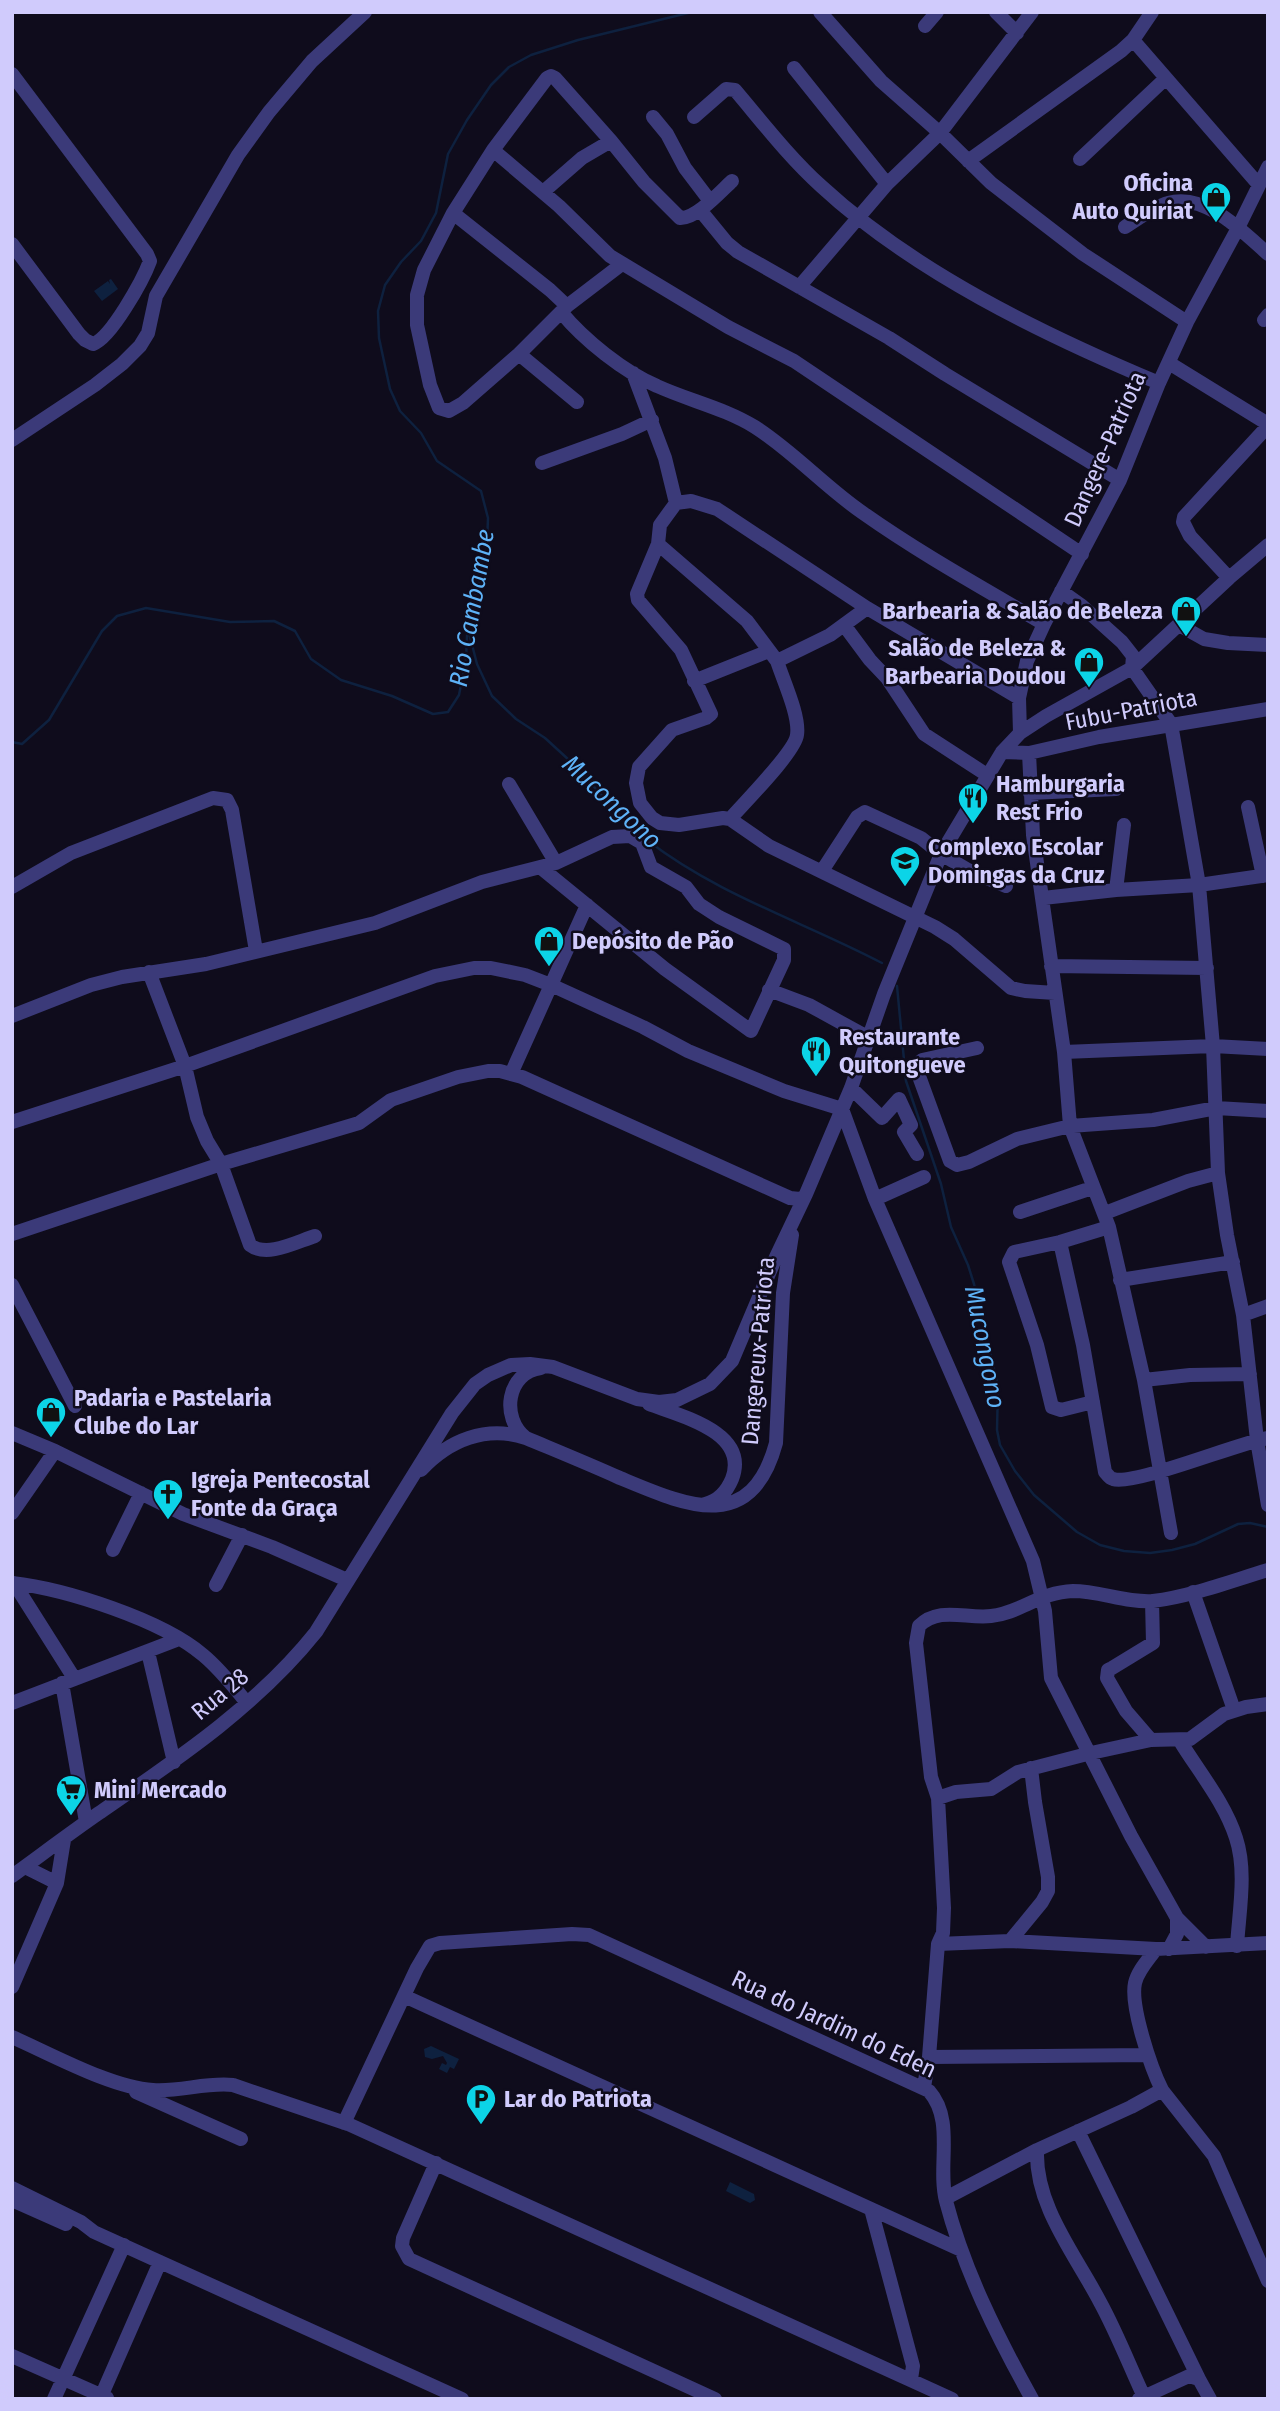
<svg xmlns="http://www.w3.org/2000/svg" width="1280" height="2411" viewBox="0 0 1280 2411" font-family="'Fira Sans Condensed',sans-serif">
<rect width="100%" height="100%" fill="#0f0c1c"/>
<!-- water -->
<path fill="#0e213f" d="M 111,279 L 118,289 L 102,301 L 94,291 L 108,281 L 110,284 L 109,280 Z
M 431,2046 L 459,2059 L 454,2069 L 450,2067 L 447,2073 L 439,2069 L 442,2063 L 446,2065 L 447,2063 L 443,2056 L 432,2059 L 425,2057 L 424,2049 Z
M 730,2182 L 754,2194 L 755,2200 L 750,2203 L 726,2191 Z"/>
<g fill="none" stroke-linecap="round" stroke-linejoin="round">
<!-- stream -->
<path stroke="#0e213f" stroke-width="2.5" d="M 468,629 L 477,664 L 492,696 L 516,719 L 545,738 L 569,760 L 636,832
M 12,742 L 22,744 L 49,720 L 102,631 L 117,616 L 146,608 L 230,622 L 274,621 L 295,631 L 311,659 L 341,680 L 392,696 L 433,714 L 448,712 L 459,695 L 466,659 L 468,614 L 478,588 L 487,544 L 488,518 L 481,491 L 437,461 L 421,433 L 400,411 L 390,389 L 379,338 L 378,311 L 385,285 L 401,262 L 421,241 L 436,213 L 448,154 L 467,120 L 491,85 L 509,67 L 531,55 L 578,40 L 692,12
M 647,840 C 718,895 804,922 882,963
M 897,986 L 906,1081 L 941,1184 L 951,1227 L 968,1265 L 974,1284 L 998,1386 L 997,1430 L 1000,1445 L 1015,1471 L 1034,1495 L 1077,1532 L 1100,1545 L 1124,1551 L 1150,1553 L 1172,1550 L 1195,1544 L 1238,1524 L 1250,1523 L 1268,1527"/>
<!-- minor -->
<path stroke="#3b3a79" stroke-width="14" d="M 820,12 L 881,81 L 940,133 L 991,183 L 1083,254 L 1187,322
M 996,12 L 1017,33
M 925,26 L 937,12
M 1133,40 L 1259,185
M 794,68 L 887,184
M 12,74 L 147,254 L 150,261 C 143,280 111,338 93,344 L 85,340 L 79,334 L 12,244
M 653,117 L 667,134 L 685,168 L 710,201
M 694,117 L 726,89 L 735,90 C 763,123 789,157 821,186 C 914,272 1042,334 1159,383
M 611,141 L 555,78 L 551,76 L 547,78 L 493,150 L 453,213 L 424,270 L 417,295 L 417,325 L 430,385 L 439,408 L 449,411 L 463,403 L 519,354 L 567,306 L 622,264
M 493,150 L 559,206 L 610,256 L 728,327 L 794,361 L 1082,554
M 1080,159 L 1165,79
M 968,161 L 1121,51 L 1133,40 L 1152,12
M 543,192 L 582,158 L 611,141 L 644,182 L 680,218 C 696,219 720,192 732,181
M 700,210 L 727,243 L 738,252 L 889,338 L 945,374 L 1120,480
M 453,213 L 550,290 L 567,306
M 1125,227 C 1138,219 1153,207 1168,203 C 1205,192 1243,232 1268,254
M 799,287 L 887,184 L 940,133 L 1032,12
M 561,312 C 584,340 624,372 657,386 C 690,401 724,408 755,427 C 794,452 825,487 863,513 C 921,554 983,588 1044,624
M 1264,320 L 1268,315
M 519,354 L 577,402
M 1169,363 L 1268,424
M 633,373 L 665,458 L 676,503
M 12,440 L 95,385 L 122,364 L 140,346 L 148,333 L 156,296 L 238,155 L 269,112 L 312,61 L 365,12
M 542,463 L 622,434 L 652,420
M 658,544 L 747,621 L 777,661 L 830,635 L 867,608
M 1229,578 L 1190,536 L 1183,522 L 1184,517 L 1268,426
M 1061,591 L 1082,606 L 1122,642 L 1133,656 L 1132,668 L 1171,724 L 1199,885 L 1213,1046 L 1218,1173 L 1227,1235 L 1243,1315 L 1257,1440 L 1268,1505
M 844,625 L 870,660 L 887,678 L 924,734 L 987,775
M 1179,625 L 1204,639 L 1228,643 L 1268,645
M 694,681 L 769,651
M 1019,698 L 867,608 L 717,509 L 691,501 L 676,503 L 660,525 L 658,544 L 637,594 L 638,600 L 681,650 L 711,714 L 706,718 L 672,730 L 639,767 L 636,783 L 640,803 L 652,818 L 660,823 L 679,825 L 723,818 L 730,819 L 769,846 L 935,927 L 954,939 L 1011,988 L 1025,991 L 1055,993
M 1020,733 L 1019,698 L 1027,661 L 1044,624 L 1120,480 L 1159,383 L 1187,322 L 1238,228 L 1268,167
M 1002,752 L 1029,753 L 1099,737 L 1268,709
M 1029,753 L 1033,835 L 1064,1052 L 1070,1126 L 1109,1227 L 1144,1380 L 1171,1533
M 509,784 L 556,863
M 1030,793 L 1116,789
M 1248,807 L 1263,876
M 730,819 C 743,804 795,752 797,735 C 800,716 783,680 777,661
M 822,871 L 857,817 L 865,812 L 921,838 L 941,854 L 968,870 L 1006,886
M 12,887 L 71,853 L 213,798 L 227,800 L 232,810 L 256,951
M 1116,890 L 1124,825
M 1043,898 L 1116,890 L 1199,885 L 1268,875
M 1051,966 L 1207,968
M 149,972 L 185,1066 L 197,1117 L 207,1141 L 221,1164 L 250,1245 C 267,1258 296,1242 315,1236
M 769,990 L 809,1005 L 869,1038
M 12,1016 L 91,985 L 122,977 L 206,964 L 375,923 L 482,882 L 556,863 L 612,837 L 630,836 L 642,843 L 651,867 L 686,887 L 699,904 L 719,917 L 784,949 L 784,960 L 751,1031 L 665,969 L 540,867
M 977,1048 L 922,1060 L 916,1068 L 950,1161 L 957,1165 L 969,1162 L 1017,1139 L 1070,1126 L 1153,1120 L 1216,1108 L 1268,1111
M 1064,1052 L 1213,1046 L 1268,1049
M 511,1074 L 587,905
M 851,1088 L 882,1118 L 899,1099 L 911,1125 L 904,1132 L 917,1154
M 842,1109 L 875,1199 L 1033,1561 L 1045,1611 L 1051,1678 L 1131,1836 L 1177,1918 L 1177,1934 L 1169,1949
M 12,1122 L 185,1066 L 435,976 L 474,968 L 491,968 L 525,975 L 551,985 L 643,1027 L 688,1051 L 784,1091 L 842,1109
M 875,1199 L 924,1177
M 1020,1212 L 1092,1188
M 1105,1213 L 1188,1181 L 1218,1173
M 12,1234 L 221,1164 L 359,1123 L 391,1100 L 458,1077 L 488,1071 L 500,1071 L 522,1077 L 790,1198 L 800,1199 L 804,1197
M 1060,1242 L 1083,1345 L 1105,1472 C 1108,1475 1109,1478 1113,1479 C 1134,1486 1238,1443 1268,1438
M 1120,1280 L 1233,1262
M 12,1285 L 75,1406
M 1243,1315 L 1268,1306
M 1144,1380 L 1190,1375 L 1250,1374
M 1093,1402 L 1061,1410 L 1052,1407 L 1037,1345 L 1009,1262 L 1014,1252 L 1060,1242 L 1109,1227
M 649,1404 C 680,1416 750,1432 732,1479 C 727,1491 718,1501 705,1504
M 12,1433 L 55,1451 L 183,1514 L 272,1547 L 347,1580
M 526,1438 C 500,1418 507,1372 541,1368
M 421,1470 C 449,1440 486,1425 526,1438 C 557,1451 589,1464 620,1478 C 685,1505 751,1536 776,1443 L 783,1293 L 792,1235
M 12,1513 L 55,1451
M 113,1550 L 141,1493
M 12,1583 C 66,1589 162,1620 203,1655 C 220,1669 234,1687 247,1703
M 14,1583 L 74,1678
M 216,1585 L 242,1535
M 1193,1592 L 1234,1710
M 148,1652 L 174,1762
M 62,1683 L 86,1822
M 12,1703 L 179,1639
M 1151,1740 L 1126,1711 L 1107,1678 L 1108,1670 L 1112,1668 L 1153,1643 L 1152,1601
M 1180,1741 C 1199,1772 1225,1803 1236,1838 C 1247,1871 1239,1912 1237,1946
M 938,1798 L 956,1792 L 991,1789 L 1018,1772 L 1091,1753 L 1151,1740 L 1190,1739 L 1224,1714 L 1246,1707 L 1268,1704
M 25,1867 L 57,1883
M 12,1876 C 41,1855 70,1833 99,1813 C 176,1760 257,1706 316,1632 L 452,1413 L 475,1384 L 488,1375 L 511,1365 L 530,1364 L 553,1367 L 637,1399 L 659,1402 L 677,1400 L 710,1384 L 732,1361 L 776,1257 L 806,1194 L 851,1088 L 884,994 L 941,854 L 1002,752 L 1020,733 L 1046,716 L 1132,668 L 1229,578 L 1268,545
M 1177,1918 L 1206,1947
M 1010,1941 L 1042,1902 L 1048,1891 L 1048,1877 L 1035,1802 L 1031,1768
M 938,1944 L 1010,1941 L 1156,1949 L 1268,1943
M 12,1987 L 57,1883 L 64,1840
M 404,1996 L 961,2250
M 12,2037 C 51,2054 112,2088 153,2090 C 180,2092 206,2082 233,2085 L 348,2124 L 952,2399
M 929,2057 L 1148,2055
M 924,2087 L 929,2057 L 938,1944 L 943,1933 L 944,1908 L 938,1798 L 931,1777 L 916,1643 L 919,1626 C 939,1606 966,1619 991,1616 C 1020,1613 1040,1592 1073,1591 C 1100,1591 1126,1603 1153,1601 C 1192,1596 1231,1581 1268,1570
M 1162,2090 L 1214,2156 L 1268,2281
M 136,2092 L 241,2139
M 344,2123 L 417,1968 L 430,1946 L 440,1943 L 572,1934 L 589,1935 L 929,2091 C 955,2120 937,2166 946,2201 C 964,2270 997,2336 1032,2399
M 1078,2131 L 1199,2379
M 1037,2150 C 1035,2206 1075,2254 1100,2302 C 1117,2333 1130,2367 1145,2399
M 436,2163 L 403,2238 L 402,2246 L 409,2259 L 715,2399
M 12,2188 L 81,2222 L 94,2232 L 462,2399
M 946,2198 L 1037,2150 L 1131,2107 L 1162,2090 C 1151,2068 1130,2006 1135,1983 C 1138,1970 1149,1959 1156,1949
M 12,2200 L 66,2224
M 871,2209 L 913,2366 L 911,2379
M 12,2356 L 107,2398
M 54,2399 L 124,2245
M 100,2399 L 160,2262
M 1139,2399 L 1189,2376 L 1199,2379 L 1210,2399"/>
</g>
<!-- icons -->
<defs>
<g id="shop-pin" transform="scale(1.575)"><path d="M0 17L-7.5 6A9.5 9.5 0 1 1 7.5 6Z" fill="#0cd4e7" stroke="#0f0c1c"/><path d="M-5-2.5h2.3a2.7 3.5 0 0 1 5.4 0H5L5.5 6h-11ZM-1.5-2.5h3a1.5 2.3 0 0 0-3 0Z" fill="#111"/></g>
<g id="restaurant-pin" transform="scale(1.575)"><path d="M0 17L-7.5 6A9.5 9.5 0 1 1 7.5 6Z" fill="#0cd4e7" stroke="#0f0c1c"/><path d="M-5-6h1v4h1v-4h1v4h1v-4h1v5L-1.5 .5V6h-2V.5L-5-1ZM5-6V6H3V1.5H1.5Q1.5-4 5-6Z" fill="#111"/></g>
<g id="school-pin" transform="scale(1.575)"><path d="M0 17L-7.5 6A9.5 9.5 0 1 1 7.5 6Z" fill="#0cd4e7" stroke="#0f0c1c"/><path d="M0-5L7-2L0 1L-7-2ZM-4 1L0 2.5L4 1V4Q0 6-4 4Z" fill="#111"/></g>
<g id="church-pin" transform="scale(1.575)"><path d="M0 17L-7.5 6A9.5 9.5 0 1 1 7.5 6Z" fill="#0cd4e7" stroke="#0f0c1c"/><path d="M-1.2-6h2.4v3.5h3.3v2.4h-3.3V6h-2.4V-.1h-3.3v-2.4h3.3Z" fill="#111"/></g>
<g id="supermarket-pin" transform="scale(1.575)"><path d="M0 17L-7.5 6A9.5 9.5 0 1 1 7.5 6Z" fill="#0cd4e7" stroke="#0f0c1c"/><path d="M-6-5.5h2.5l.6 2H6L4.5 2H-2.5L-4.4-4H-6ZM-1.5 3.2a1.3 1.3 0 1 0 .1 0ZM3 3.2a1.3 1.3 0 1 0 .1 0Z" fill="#111"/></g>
<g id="parking-pin" transform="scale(1.575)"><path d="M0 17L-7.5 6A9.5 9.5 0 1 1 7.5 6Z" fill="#0cd4e7" stroke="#0f0c1c"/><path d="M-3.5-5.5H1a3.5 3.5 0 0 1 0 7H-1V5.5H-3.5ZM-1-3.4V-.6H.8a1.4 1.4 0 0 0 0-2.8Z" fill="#111"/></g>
</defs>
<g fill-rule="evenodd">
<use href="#shop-pin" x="1216" y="197"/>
<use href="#shop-pin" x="1186" y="611"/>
<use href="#shop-pin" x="1089" y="662"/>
<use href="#restaurant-pin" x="973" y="798"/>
<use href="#school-pin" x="905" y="861"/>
<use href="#shop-pin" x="549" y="941"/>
<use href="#restaurant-pin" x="816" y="1051"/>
<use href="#shop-pin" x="51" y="1412"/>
<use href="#church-pin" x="168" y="1494"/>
<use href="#supermarket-pin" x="71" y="1790"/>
<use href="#parking-pin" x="481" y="2099"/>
</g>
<g text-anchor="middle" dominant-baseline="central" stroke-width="5" stroke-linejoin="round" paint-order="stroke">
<!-- poi labels -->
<g font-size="24" font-weight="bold" fill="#d0cbfc" stroke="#0f0c1c" text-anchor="start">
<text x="1193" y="183" text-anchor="end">Oficina<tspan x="1193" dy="28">Auto Quiriat</tspan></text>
<text x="1163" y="611" text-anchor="end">Barbearia &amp; Salão de Beleza</text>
<text x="1066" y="648" text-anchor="end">Salão de Beleza &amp;<tspan x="1066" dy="28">Barbearia Doudou</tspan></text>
<text x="996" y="784">Hamburgaria<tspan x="996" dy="28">Rest Frio</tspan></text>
<text x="928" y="847">Complexo Escolar<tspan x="928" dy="28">Domingas da Cruz</tspan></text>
<text x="572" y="941">Depósito de Pão</text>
<text x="839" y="1037">Restaurante<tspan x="839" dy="28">Quitongueve</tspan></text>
<text x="74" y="1398">Padaria e Pastelaria<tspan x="74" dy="28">Clube do Lar</tspan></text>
<text x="191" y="1480">Igreja Pentecostal<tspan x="191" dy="28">Fonte da Graça</tspan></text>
<text x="94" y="1790">Mini Mercado</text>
<text x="504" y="2099">Lar do Patriota</text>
</g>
<!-- street labels -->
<g font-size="24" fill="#d0cbfc" stroke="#0f0c1c">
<text transform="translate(1105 449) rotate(-66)">Dangere-Patriota</text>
<text transform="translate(1131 710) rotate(-11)">Fubu-Patriota</text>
<text transform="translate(758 1351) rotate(-85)">Dangereux-Patriota</text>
<text transform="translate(220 1694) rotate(-40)">Rua 28</text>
<text transform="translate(834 2024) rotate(25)">Rua do Jardim do Eden</text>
</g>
<!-- water labels -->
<g font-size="26" font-style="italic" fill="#5eb2f7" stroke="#0f0c1c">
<text transform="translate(472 608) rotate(-80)">Rio Cambambe</text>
<text transform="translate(612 802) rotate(43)">Mucongono</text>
<text transform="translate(985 1347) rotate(79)">Mucongono</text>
</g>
</g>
<!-- border -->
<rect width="1280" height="2411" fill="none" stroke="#d0cbfc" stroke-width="28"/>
</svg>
